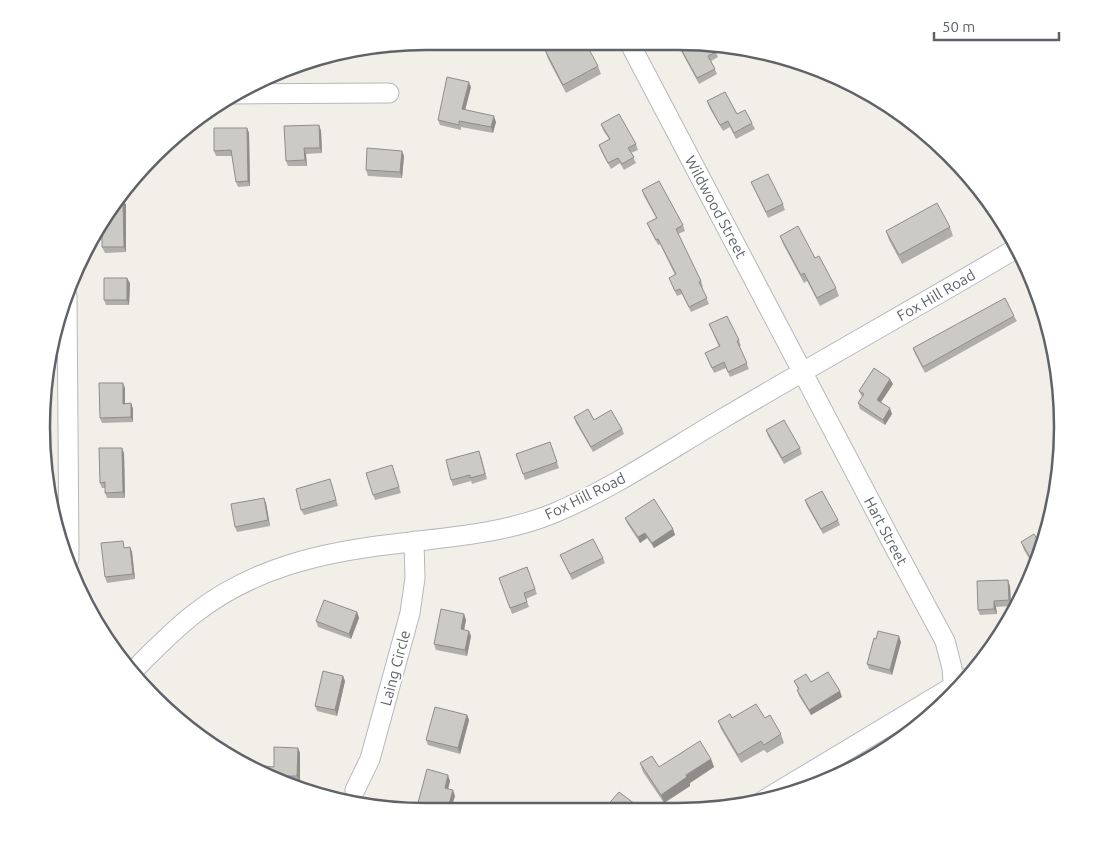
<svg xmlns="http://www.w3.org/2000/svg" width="1104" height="853" viewBox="0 0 1104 853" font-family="Ubuntu,sans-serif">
<rect width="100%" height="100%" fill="#f1efe8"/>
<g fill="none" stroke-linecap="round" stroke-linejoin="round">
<!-- minor casing -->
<g stroke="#b5b8bc" stroke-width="21">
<path id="minor" d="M 629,42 L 896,550 L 945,641 L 952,668 L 954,694
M 232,94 L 389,93
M 67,296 L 69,559
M 132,672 C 152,652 172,631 194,614 C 252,568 323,552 394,544 C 447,537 502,534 552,514 C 612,489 666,452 722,419 C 820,361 919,306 1017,248
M 355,790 L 370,759 L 410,613 L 415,578 L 414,541
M 764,800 L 967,678"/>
</g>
<!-- minor -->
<use href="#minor" stroke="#fff" stroke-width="19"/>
</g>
<!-- wall -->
<path fill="#afaea9" d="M 676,42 L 702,42 L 716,52 L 718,57 L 711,61 L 717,74 L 699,84 Z
M 545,50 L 598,66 L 601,74 L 566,93 L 548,59 Z
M 471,87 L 465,110 L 496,122 L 493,133 L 461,127 L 461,130 L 440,125 L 438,120 Z
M 707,101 L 737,114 L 752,123 L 755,129 L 736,139 L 730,127 L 723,131 L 709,107 Z
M 601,124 L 636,144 L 638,150 L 631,153 L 636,163 L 624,170 L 620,163 L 611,169 L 601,151 L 599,145 L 609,139 L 603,130 Z
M 319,125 L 321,131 L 322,153 L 306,154 L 307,166 L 288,166 L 286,161 Z
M 247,128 L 249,133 L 250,186 L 238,187 L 236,182 L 232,156 L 216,156 L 214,151 Z
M 404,156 L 402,178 L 368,176 L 366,170 Z
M 751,182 L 783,204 L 785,210 L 768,218 Z
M 642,190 L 683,225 L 685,231 L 678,234 L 701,281 L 703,287 L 702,287 L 709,304 L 691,312 L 682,294 L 677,296 L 669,278 L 675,275 L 660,244 L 658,245 L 649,228 L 647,223 L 656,218 L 644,196 Z
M 123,199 L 126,205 L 126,252 L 105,253 L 102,247 Z
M 950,227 L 953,236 L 902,264 L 889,240 L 886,231 Z
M 780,236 L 815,258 L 836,288 L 839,296 L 820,306 L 807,281 L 804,283 L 783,244 Z
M 130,283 L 129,305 L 106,305 L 104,300 Z
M 1014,316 L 1017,321 L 925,373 L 915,354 L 913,348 Z
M 709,324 L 739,340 L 741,346 L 739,346 L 749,369 L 730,377 L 726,368 L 714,373 L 705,353 L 719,347 Z
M 893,384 L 881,402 L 892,414 L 885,425 L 860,409 L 858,403 L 862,397 L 859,391 Z
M 125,388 L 125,404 L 131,403 L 133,409 L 133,422 L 102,423 L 100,418 Z
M 574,417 L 594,420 L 622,429 L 624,434 L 593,452 L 576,423 Z
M 766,430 L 800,448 L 802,454 L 784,464 L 768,436 Z
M 550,442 L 559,468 L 525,480 L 516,454 Z
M 124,453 L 125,498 L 107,498 L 105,493 L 105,488 L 102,488 L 100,483 Z
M 481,456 L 487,479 L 472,484 L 471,481 L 453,486 L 451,480 Z
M 394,471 L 401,493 L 375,500 L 373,495 Z
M 332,485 L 338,506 L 304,515 L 301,510 Z
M 805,500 L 838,520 L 840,525 L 823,534 L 807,506 Z
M 266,503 L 270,526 L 237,532 L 235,527 Z
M 625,518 L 673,529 L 675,535 L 654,548 L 647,538 L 640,543 L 627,523 Z
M 1021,542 L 1042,547 L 1035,569 L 1024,550 Z
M 130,547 L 132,552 L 135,579 L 107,583 L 105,577 Z
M 560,555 L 603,558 L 605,563 L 572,580 Z
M 527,567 L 537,594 L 526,599 L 529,607 L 512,614 L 499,578 Z
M 1010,586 L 1011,606 L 996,607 L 997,614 L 980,615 L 978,610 Z
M 357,612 L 359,618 L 351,639 L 318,627 L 316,621 Z
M 464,614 L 466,620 L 464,630 L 471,636 L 467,656 L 436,650 L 434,644 Z
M 876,639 L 901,642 L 892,675 L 869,669 L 867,664 Z
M 343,676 L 345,681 L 337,716 L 317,711 L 315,706 Z
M 794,681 L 811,682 L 842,697 L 811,715 L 799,696 L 797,690 L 798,689 Z
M 467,715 L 469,720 L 460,754 L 428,745 L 426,740 Z
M 765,718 L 781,734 L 784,743 L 767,753 L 764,750 L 741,763 L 721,729 L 718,721 Z
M 298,748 L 300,753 L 300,782 L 287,782 L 287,785 L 279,783 L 264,774 Z
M 711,759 L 714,767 L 690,783 L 690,786 L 664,803 L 643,772 L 640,763 L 659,767 Z
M 450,781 L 448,789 L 455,796 L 451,808 L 420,808 L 418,803 Z"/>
<!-- shaded-wall -->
<path fill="#8f8d8a" d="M 469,82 L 471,87 L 464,114 L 462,109 Z
M 494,116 L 496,122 L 493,133 L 491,127 Z
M 319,125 L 321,131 L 322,153 L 320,148 Z
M 247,128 L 249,133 L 250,186 L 248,181 Z
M 304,148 L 306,154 L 307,166 L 305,160 Z
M 402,151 L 404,156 L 402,178 L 400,172 Z
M 123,199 L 126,205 L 126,252 L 124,247 Z
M 127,278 L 130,283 L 129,305 L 127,300 Z
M 890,379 L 893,384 L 879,405 L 877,400 Z
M 123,383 L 125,388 L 125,409 L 123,404 Z
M 131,403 L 133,409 L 133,422 L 131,417 Z
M 890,408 L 892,414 L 885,425 L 883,420 Z
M 122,448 L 124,453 L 125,498 L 123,492 Z
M 264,498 L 266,503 L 270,526 L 268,520 Z
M 673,529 L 675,535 L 654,548 L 652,543 Z
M 645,533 L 647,538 L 640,543 L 638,537 Z
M 130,547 L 132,552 L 135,579 L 133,574 Z
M 1008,580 L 1010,586 L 1011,606 L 1009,600 Z
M 994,601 L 996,607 L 997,614 L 994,609 Z
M 357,612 L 359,618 L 351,639 L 349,634 Z
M 464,614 L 466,620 L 463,635 L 461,629 Z
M 469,631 L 471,636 L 467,656 L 465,650 Z
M 899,636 L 901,642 L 892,675 L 890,670 Z
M 343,676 L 345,681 L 337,716 L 335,710 Z
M 840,691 L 842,697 L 811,715 L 809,710 Z
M 467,715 L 469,720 L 460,754 L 458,748 Z
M 298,748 L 300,753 L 300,782 L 297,776 Z
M 711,759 L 714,767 L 690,783 L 690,786 L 664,803 L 661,795 L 686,775 Z
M 448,775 L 450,781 L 447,793 L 445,788 Z
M 285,776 L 287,782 L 287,785 L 285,784 Z
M 453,790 L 455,796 L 451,808 L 448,808 Z
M 635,804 L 636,808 L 631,808 Z"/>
<!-- building -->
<path fill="#cccac5" stroke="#8f8d8a" d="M 561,42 L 585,42 L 598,66 L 563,85 L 545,50 Z
M 677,42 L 702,42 L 711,43 L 716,52 L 708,56 L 715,69 L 697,78 Z
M 447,77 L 469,82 L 462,109 L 494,116 L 491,127 L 459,121 L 459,125 L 438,120 Z
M 725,92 L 737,114 L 745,110 L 752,123 L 734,133 L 728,121 L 720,125 L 707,101 Z
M 619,114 L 636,144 L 628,148 L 634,157 L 622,164 L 618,158 L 608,163 L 599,145 L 610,139 L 601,124 Z
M 319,125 L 320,148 L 304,148 L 305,160 L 286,161 L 284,126 Z
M 214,128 L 247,128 L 248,181 L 236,182 L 231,150 L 214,151 Z
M 367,148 L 402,151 L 400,172 L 366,170 Z
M 768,174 L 783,204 L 766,212 L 751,182 Z
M 659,181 L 683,225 L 676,229 L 701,281 L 699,282 L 707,298 L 689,307 L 680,289 L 675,291 L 669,278 L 676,274 L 658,239 L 656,240 L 647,223 L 657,218 L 642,190 Z
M 123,199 L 124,247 L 102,247 L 102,222 L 119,200 Z
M 937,203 L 950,227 L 899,255 L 886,231 Z
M 798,226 L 815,258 L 819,256 L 836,288 L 817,298 L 804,273 L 801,275 L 780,236 Z
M 104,278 L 127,278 L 127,300 L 104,300 Z
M 1005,298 L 1014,316 L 923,367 L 913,348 Z
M 727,316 L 739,340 L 737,341 L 747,363 L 728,372 L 724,362 L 712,368 L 705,353 L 720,346 L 709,324 Z
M 874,368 L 890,379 L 877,400 L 890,408 L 883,420 L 858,403 L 864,394 L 859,391 Z
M 99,383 L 123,383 L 123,404 L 131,403 L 131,417 L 100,418 Z
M 588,409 L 594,420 L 611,410 L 622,429 L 591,447 L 574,417 Z
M 784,420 L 800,448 L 782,458 L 766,430 Z
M 550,442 L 557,462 L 523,474 L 516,454 Z
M 99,448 L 122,448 L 123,492 L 105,493 L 105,482 L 100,483 Z
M 479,451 L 485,474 L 470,478 L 470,475 L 451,480 L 446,460 Z
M 392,465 L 399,487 L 373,495 L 366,473 Z
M 330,479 L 336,500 L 301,510 L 296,489 Z
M 822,491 L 838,520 L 821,529 L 805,500 Z
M 264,498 L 268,520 L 235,527 L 231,504 Z
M 654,499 L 673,529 L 652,543 L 645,533 L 638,537 L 625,518 Z
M 1034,534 L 1042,547 L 1036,567 L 1021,542 Z
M 593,539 L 603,558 L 570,574 L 560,555 Z
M 123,541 L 124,548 L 130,547 L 133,574 L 105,577 L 101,543 Z
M 527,567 L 535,589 L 524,593 L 527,602 L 510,608 L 499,578 Z
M 1008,580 L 1009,600 L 994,601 L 994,609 L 978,610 L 977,581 Z
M 324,600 L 357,612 L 349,634 L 316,621 Z
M 441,609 L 464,614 L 461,629 L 469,631 L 465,650 L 434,644 Z
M 878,631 L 899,636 L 890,670 L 867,664 L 874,638 L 876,639 Z
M 323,671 L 343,676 L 335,710 L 315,706 Z
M 828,672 L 840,691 L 809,710 L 797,690 L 799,689 L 794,681 L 806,674 L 811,682 Z
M 756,704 L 765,718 L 770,715 L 781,734 L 764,745 L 761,741 L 738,755 L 718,721 L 730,714 L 732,718 Z
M 435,707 L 467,715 L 458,748 L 426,740 Z
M 700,741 L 711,759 L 686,775 L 687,777 L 661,795 L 640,763 L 652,756 L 659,767 Z
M 274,747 L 298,748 L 297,776 L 285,776 L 285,782 L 278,782 L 264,774 L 264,766 L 274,767 Z
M 427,769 L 448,775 L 445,788 L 453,790 L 448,808 L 438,808 L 418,803 Z
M 619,792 L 635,804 L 631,808 L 597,808 L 598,805 L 605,808 Z"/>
<g text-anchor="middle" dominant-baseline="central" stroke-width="4" stroke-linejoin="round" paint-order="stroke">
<!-- street labels -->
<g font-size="15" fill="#5f6368" stroke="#fff">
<text transform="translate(716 207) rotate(62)">Wildwood Street</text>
<text transform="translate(936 295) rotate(-30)">Fox Hill Road</text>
<text transform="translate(585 496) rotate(-26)">Fox Hill Road</text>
<text transform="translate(886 531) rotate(62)">Hart Street</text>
<text transform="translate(395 668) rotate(-75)">Laing Circle</text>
</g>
</g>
<!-- crop -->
<path d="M0 0H1104V853H0ZM426 50H678A376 376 0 0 1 1054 426V427A376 376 0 0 1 678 803H426A376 376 0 0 1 50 427V426A376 376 0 0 1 426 50Z" fill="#fff" fill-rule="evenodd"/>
<path fill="none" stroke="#5f6368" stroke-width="2.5" d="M426 50H678A376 376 0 0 1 1054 426V427A376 376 0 0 1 678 803H426A376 376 0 0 1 50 427V426A376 376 0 0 1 426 50Z"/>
<!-- scale -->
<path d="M934 32v8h125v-8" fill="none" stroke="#5f6368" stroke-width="2.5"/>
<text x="942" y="32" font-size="15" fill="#5f6368" stroke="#ffffff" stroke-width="4" paint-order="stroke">50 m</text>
</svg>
